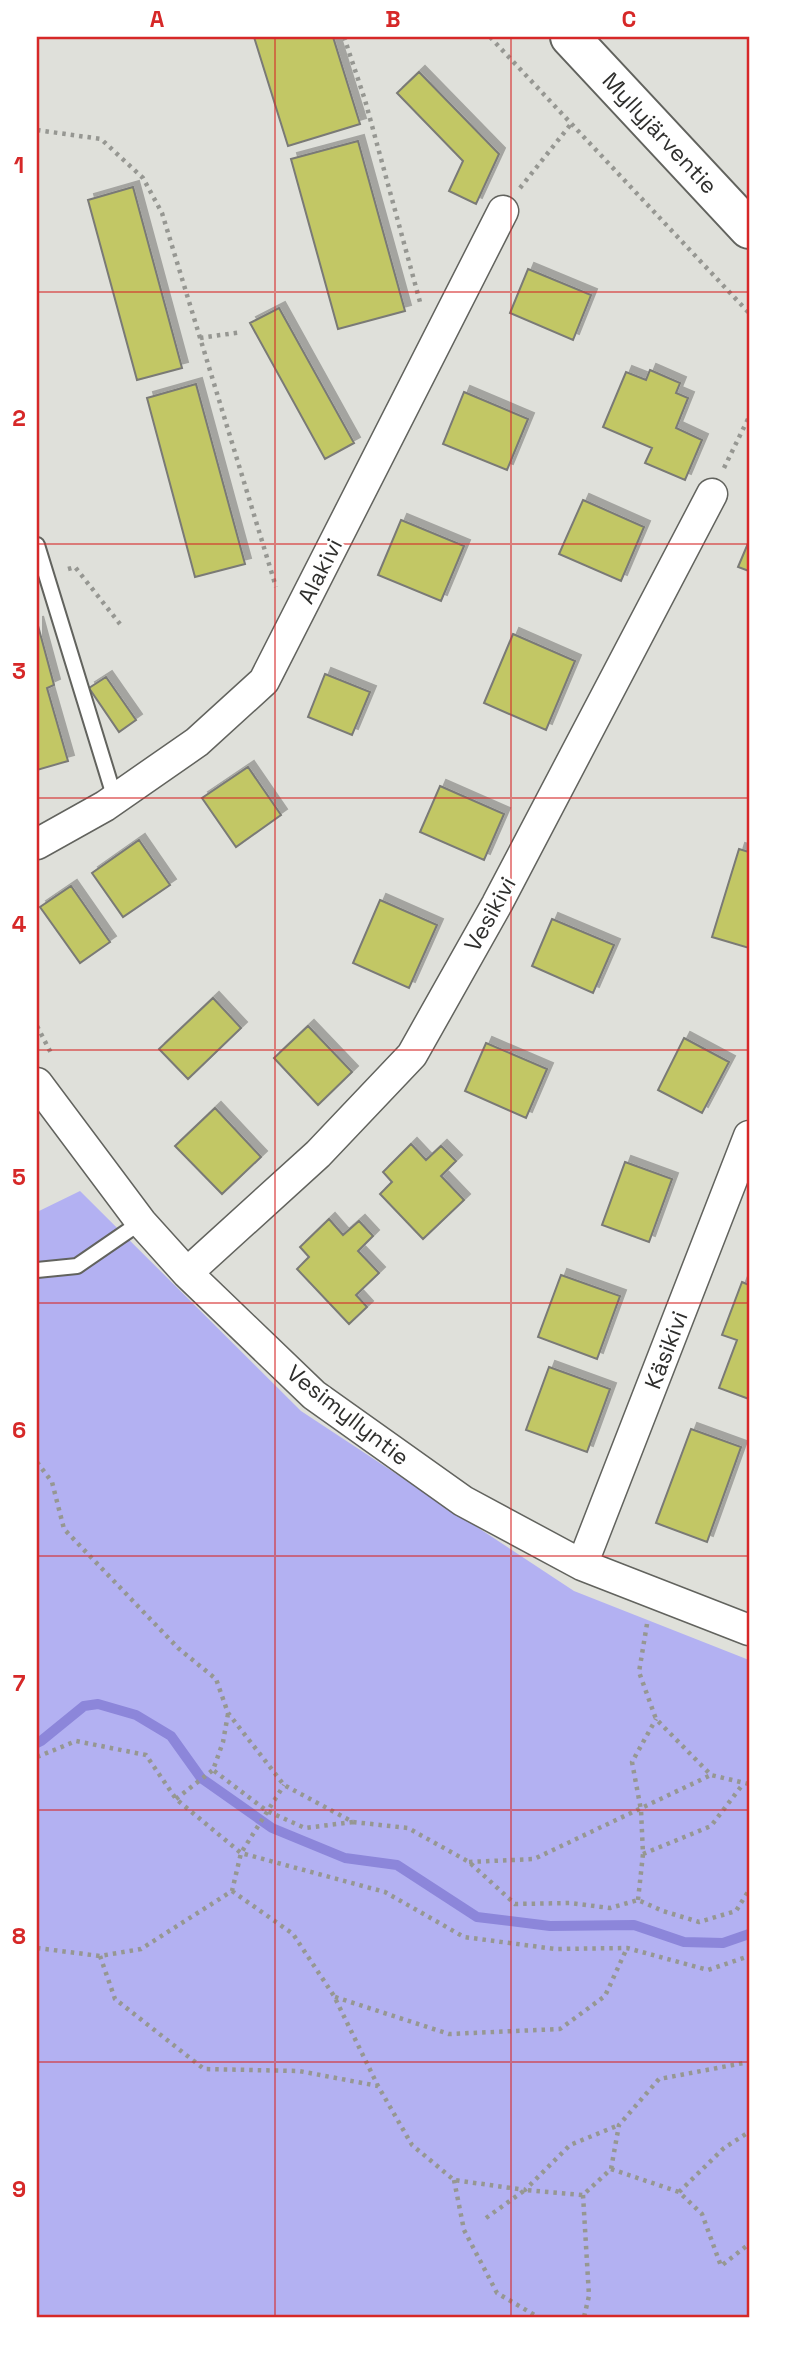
<svg xmlns="http://www.w3.org/2000/svg" width="786" height="2354" viewBox="0 0 786 2354" font-family="'Space Grotesk',sans-serif">
<defs>
<filter id="shadow"><feDropShadow dx="6" dy="-6" stdDeviation="0" flood-color="#0004"/></filter>
</defs>
<rect width="100%" height="100%" fill="#dfe0da"/>
<!-- green -->
<path fill="#b3b1f2" d="M 80,1191 L 301,1411 L 574,1591 L 749,1660 L 749,2317 L 37,2317 L 37,1212 Z"/>
<g fill="none" stroke-linecap="round" stroke-linejoin="round">
<!-- stream -->
<path stroke="#8c86da" stroke-width="10" d="M 37,1743 L 41,1741 L 84,1706 L 98,1704 L 136,1715 L 171,1736 L 201,1778 L 272,1828 L 345,1858 L 397,1865 L 477,1917 L 550,1926 L 634,1925 L 684,1942 L 723,1943 L 749,1934"/>
</g>
<!-- building -->
<path fill="#c2c765" stroke="#7a7a76" stroke-width="2" filter="url(#shadow)" d="M 254,37 L 333,37 L 360,124 L 288,146 Z
M 419,72 L 499,154 L 476,204 L 449,191 L 463,161 L 397,93 Z
M 358,141 L 405,311 L 338,329 L 291,159 Z
M 133,187 L 182,368 L 137,380 L 88,200 Z
M 528,269 L 591,295 L 573,340 L 510,313 Z
M 279,308 L 354,443 L 325,459 L 250,323 Z
M 650,370 L 680,383 L 676,393 L 688,398 L 676,428 L 702,440 L 685,480 L 645,463 L 652,448 L 603,427 L 626,372 L 646,380 Z
M 196,384 L 245,564 L 195,577 L 147,398 Z
M 464,392 L 528,419 L 507,470 L 443,444 Z
M 583,500 L 644,527 L 621,581 L 559,554 Z
M 401,520 L 464,546 L 441,601 L 378,575 Z
M 749,541 L 749,571 L 738,567 Z
M 37,622 L 54,685 L 47,688 L 68,761 L 37,770 Z
M 513,634 L 575,661 L 546,730 L 484,703 Z
M 325,674 L 370,692 L 352,735 L 308,717 Z
M 106,677 L 136,720 L 119,732 L 89,688 Z
M 248,767 L 281,815 L 236,847 L 202,798 Z
M 440,786 L 504,814 L 484,860 L 420,832 Z
M 139,840 L 170,885 L 123,917 L 92,873 Z
M 739,849 L 749,852 L 749,948 L 712,937 Z
M 71,886 L 110,942 L 80,963 L 40,907 Z
M 380,900 L 437,925 L 409,988 L 353,963 Z
M 552,919 L 614,945 L 593,993 L 532,966 Z
M 213,998 L 241,1028 L 188,1079 L 159,1049 Z
M 308,1026 L 352,1072 L 318,1105 L 274,1058 Z
M 684,1038 L 729,1062 L 702,1113 L 658,1090 Z
M 486,1043 L 547,1069 L 526,1118 L 465,1091 Z
M 215,1108 L 261,1157 L 222,1194 L 175,1146 Z
M 411,1144 L 426,1160 L 441,1146 L 456,1161 L 441,1176 L 464,1200 L 423,1239 L 380,1194 L 392,1182 L 383,1172 Z
M 625,1162 L 672,1179 L 649,1242 L 602,1225 Z
M 329,1219 L 343,1235 L 359,1221 L 373,1236 L 358,1251 L 379,1273 L 356,1295 L 367,1307 L 349,1324 L 297,1269 L 309,1257 L 300,1247 Z
M 561,1275 L 620,1296 L 597,1359 L 538,1337 Z
M 742,1282 L 749,1285 L 749,1399 L 719,1388 L 737,1340 L 722,1335 Z
M 549,1367 L 610,1389 L 587,1452 L 526,1430 Z
M 691,1429 L 741,1447 L 707,1542 L 656,1523 Z"/>
<g fill="none" stroke-linecap="round" stroke-linejoin="round">
<!-- lane casing -->
<g stroke="#62635e" stroke-width="18">
<path id="lane" d="M 37,545 L 115,799
M 37,1270 L 77,1266 L 141,1222"/>
</g>
<!-- street casing -->
<g stroke="#62635e" stroke-width="33">
<path id="street" d="M 37,844 L 105,806 L 197,742 L 264,681 L 503,211
M 37,1083 L 141,1222 L 187,1273 L 314,1395 L 463,1501 L 582,1565 L 749,1630
M 187,1273 L 318,1154 L 412,1055 L 497,904 L 712,494
M 582,1565 L 749,1136"/>
</g>
<!-- secondary casing -->
<g stroke="#62635e" stroke-width="42">
<path id="secondary" d="M 570,37 L 749,229"/>
</g>
<!-- path -->
<path stroke="#969792" stroke-width="4.5" stroke-dasharray="3.5 5" stroke-linecap="butt" d="M 344,37 L 365,100 L 420,302
M 490,37 L 749,313
M 37,130 L 101,139 L 143,178 L 162,213 L 276,587
M 520,188 L 571,124
M 200,338 L 242,332
M 724,468 L 749,417
M 68,569 L 75,567 L 120,624
M 37,1026 L 52,1055
M 37,1462 L 52,1482 L 64,1529 L 178,1648 L 216,1679 L 228,1713 L 284,1785 L 353,1822 L 408,1828 L 469,1862 L 515,1904 L 570,1903 L 610,1908 L 638,1900 L 663,1911 L 699,1922 L 736,1911 L 749,1890
M 647,1624 L 639,1672 L 656,1719 L 711,1775 L 749,1784
M 228,1714 L 223,1742 L 213,1770 L 267,1811 L 305,1828 L 353,1822
M 37,1757 L 76,1741 L 146,1755 L 176,1799 L 241,1853 L 385,1892 L 464,1937 L 555,1949 L 627,1948 L 708,1970 L 749,1956
M 176,1799 L 213,1770
M 643,1854 L 711,1826 L 743,1784
M 469,1862 L 534,1859 L 711,1775
M 232,1891 L 293,1934 L 334,1996 L 378,2086 L 412,2145 L 454,2180 L 525,2190 L 570,2145 L 619,2125
M 638,1900 L 643,1854 L 641,1810 L 632,1762 L 656,1719
M 37,1948 L 100,1956 L 141,1949 L 232,1891 L 241,1853 L 284,1785
M 100,1956 L 115,1999 L 204,2069 L 299,2071 L 378,2086
M 335,1997 L 449,2034 L 560,2029 L 605,1996 L 627,1948
M 611,2169 L 679,2192 L 702,2214 L 721,2266 L 749,2244
M 454,2180 L 464,2230 L 497,2293 L 538,2317
M 679,2192 L 724,2148 L 749,2132
M 583,2195 L 589,2296 L 584,2317
M 486,2218 L 525,2190 L 583,2195 L 611,2169 L 619,2125 L 659,2079 L 749,2062"/>
<!-- lane -->
<use href="#lane" stroke="#fff" stroke-width="14"/>
<!-- street -->
<use href="#street" stroke="#fff" stroke-width="30"/>
<!-- secondary -->
<use href="#secondary" stroke="#fff" stroke-width="38"/>
</g>
<!-- grid -->
<path fill="none" stroke="#d62828" stroke-width="2" stroke-opacity="0.55" d="M 275,37 L 275,2317M 511,37 L 511,2317M 37,292 L 749,292M 37,544 L 749,544M 37,798 L 749,798M 37,1050 L 749,1050M 37,1303 L 749,1303M 37,1556 L 749,1556M 37,1810 L 749,1810M 37,2062 L 749,2062"/>
<g text-anchor="middle" dominant-baseline="central" stroke-width="5" stroke-linejoin="round" paint-order="stroke">
<!-- street labels -->
<g font-size="23" fill="#2f2f2d" stroke="#fff">
<text transform="translate(660 133) rotate(47)">Myllyjärventie</text>
<text transform="translate(320 571) rotate(-63)">Alakivi</text>
<text transform="translate(490 914) rotate(-61)">Vesikivi</text>
<text transform="translate(666 1350) rotate(-69)">Käsikivi</text>
<text transform="translate(348 1415) rotate(38)">Vesimyllyntie</text>
</g>
</g>
<!-- border -->
<rect width="786" height="2354" fill="none" stroke="#ffffff" stroke-width="77"/>
<rect x="38" y="38" width="710" height="2278" fill="none" stroke="#d62828" stroke-width="2.5"/>
<g font-size="23" text-anchor="middle" font-weight="bold" fill="#d62828">
<text x="157" y="27">A</text>
<text x="393" y="27">B</text>
<text x="629" y="27">C</text>
<text x="19" y="173">1</text>
<text x="19" y="426">2</text>
<text x="19" y="679">3</text>
<text x="19" y="932">4</text>
<text x="19" y="1185">5</text>
<text x="19" y="1438">6</text>
<text x="19" y="1691">7</text>
<text x="19" y="1944">8</text>
<text x="19" y="2197">9</text>
</g>
</svg>
